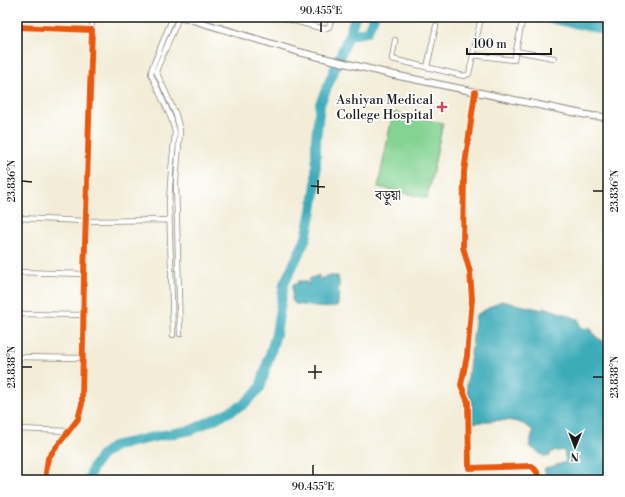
<svg xmlns="http://www.w3.org/2000/svg" width="625" height="497" viewBox="0 0 625 497" font-family="'Libre Bodoni','Noto Serif Bengali',serif">
<rect width="100%" height="100%" fill="#fff"/>
<filter id="ink" filterUnits="userSpaceOnUse"><feTurbulence type="fractalNoise" baseFrequency=".025" numOctaves="2"/><feDisplacementMap in="SourceGraphic" scale="8" xChannelSelector="R" yChannelSelector="G"/><feConvolveMatrix kernelMatrix="1 2 1 2 8 2 1 2 1" color-interpolation-filters="sRGB"/></filter>
<filter id="wash" filterUnits="userSpaceOnUse"><feTurbulence type="fractalNoise" baseFrequency=".012" numOctaves="4" result="noise"/><feDisplacementMap in="SourceGraphic" scale="16" xChannelSelector="R" yChannelSelector="G"/><feGaussianBlur stdDeviation="0.9" result="paint"/><feColorMatrix in="noise" values="0 0 0 0 0 0 0 0 0 0 0 0 0 0 0 0 0 1.4 0 .05"/><feComposite in="paint" operator="in"/></filter>
<g filter="url(#wash)">
<rect width="100%" height="100%" fill="#f3edd8"/>
<!-- green -->
<path fill="#84d393" stroke="#507858" d="M 393,112 L 443,123 L 427,198 L 378,187 Z"/>
<!-- water -->
<path fill="#3cacb9" stroke="#2c646a" d="M 319,275 L 319,279 L 321,280 L 322,277 L 325,279 L 325,276 L 338,276 L 339,282 L 338,305 C 328,311 306,305 295,304 L 292,300 L 293,284 L 298,284 L 298,281 L 306,281 L 308,285 L 309,285 L 309,279 Z
M 501,301 L 543,310 L 544,307 L 578,319 L 581,329 L 588,328 L 590,327 L 596,337 L 608,344 L 608,480 L 548,480 L 544,469 L 566,462 L 564,450 L 551,452 L 550,456 L 545,457 L 529,446 L 533,431 C 518,415 490,421 472,423 L 472,402 L 467,391 L 467,383 L 476,315 Z"/>
<g fill="none" stroke-linecap="round" stroke-linejoin="round">
<!-- river -->
<path stroke="#3cacb9" stroke-width="10" d="M 543,17 L 608,30
M 349,35 L 367,32 L 374,17
M 89,480 L 92,469 L 101,456 L 114,446 L 158,436 L 192,430 L 243,405 L 260,388 L 276,334 L 284,284 L 306,238 L 312,211 L 316,184 L 316,139 L 320,104 L 349,35 L 355,17"/>
</g>
</g>
<g filter="url(#ink)">
<g fill="none" stroke-linecap="round" stroke-linejoin="round">
<!-- minor casing -->
<g stroke="#88847a" stroke-width="6">
<path id="minor" d="M 177,17 L 177,22 L 156,71 L 176,115 L 180,131 L 176,182 L 180,334
M 280,17 L 324,29 L 329,27 L 332,17
M 17,27 L 92,30 L 84,274 L 82,404 L 78,419 L 48,458 L 45,480
M 92,30 L 92,17
M 17,40 L 19,27
M 395,40 L 392,59 L 464,76 L 469,74 L 480,22
M 516,51 L 554,58
M 473,55 L 514,60 L 523,17
M 427,67 L 436,26
M 475,92 L 464,172 L 463,247 L 470,272 L 472,299 L 467,356 L 461,385 L 468,402 L 469,468 L 532,466 L 537,472 L 539,480
M 17,218 L 86,221 L 170,220
M 17,272 L 84,274
M 17,314 L 84,315
M 173,335 L 169,202 L 171,171 L 175,132 L 171,118 L 151,74 L 152,68 L 172,19 L 174,17
M 17,357 L 82,358
M 17,429 L 69,431"/>
</g>
<!-- tertiary casing -->
<g stroke="#88847a" stroke-width="8">
<path id="tertiary" d="M 183,17 L 299,52 L 394,75 L 592,116 L 608,117"/>
</g>
<!-- minor -->
<use href="#minor" stroke="#fff" stroke-width="4.5"/>
<!-- tertiary -->
<use href="#tertiary" stroke="#fff" stroke-width="6"/>
<!-- cycleway casing -->
<g stroke="#fff" stroke-width="8">
<path id="cycleway" d="M 17,27 L 92,30 L 84,274 L 82,404 L 78,419 L 48,458 L 45,480
M 475,92 L 464,172 L 463,247 L 470,272 L 472,299 L 467,356 L 461,385 L 468,402 L 469,468 L 532,466 L 537,472 L 539,480"/>
</g>
<!-- cycleway -->
<use href="#cycleway" stroke="#e8590c" stroke-width="6"/>
</g>
</g>
<!-- ticks -->
<path fill="none" stroke="#1c1c1c" stroke-width="1.5" d="M 321,32 L 321,22M 22,181 L 32,182M 311,186 L 325,187M 593,191 L 603,191M 318,194 L 318,180M 22,367 L 32,367M 308,372 L 322,372M 593,377 L 603,377M 315,379 L 315,365M 313,475 L 313,465"/>
<!-- markers -->
<path fill="#d1495b" stroke="#fff" stroke-width="1.5" d="M440 101h4v4h4v4h-4v4h-4v-4h-4v-4h4z"/>
<g text-anchor="middle" dominant-baseline="central" stroke-width="3.5" stroke-linejoin="round" paint-order="stroke">
<!-- poi labels -->
<g font-size="13" fill="#1c1c1c" stroke="#fff" text-anchor="end">
<text x="433" y="100">Ashiyan Medical<tspan x="433" dy="15">College Hospital</tspan></text>
</g>
<!-- neighbourhood labels -->
<g font-size="14" fill="#1c1c1c" stroke="#fff">
<text x="388" y="196">বড়ুয়া</text>
</g>
</g>
<!-- margin -->
<rect width="625" height="497" fill="none" stroke="#fff" stroke-width="44"/>
<!-- north arrow -->
<g transform="translate(575 447) rotate(181)" stroke="#ffffff" stroke-width="3" paint-order="stroke">
<path d="M0-3L7 15L0 10L-7 15Z" fill="#1c1c1c"/>
<text y="-6" font-size="11" font-weight="bold" text-anchor="middle" fill="#1c1c1c">N</text>
</g>
<!-- scale -->
<path d="M467 48v6h84v-6" fill="none" stroke="#1c1c1c" stroke-width="2"/>
<text x="473" y="48" font-size="12" fill="#1c1c1c" stroke="#ffffff" stroke-width="3" paint-order="stroke">100 m</text>
<rect x="22" y="22" width="581" height="453" fill="none" stroke="#1c1c1c" stroke-width="1.5"/>
<g font-size="10" text-anchor="middle" fill="#1c1c1c">
<text x="321" y="14">90.455°E</text>
<text transform="translate(11 181) rotate(-90)" y="4">23.836°N</text>
<text transform="translate(614 191) rotate(-90)" y="4">23.836°N</text>
<text transform="translate(11 367) rotate(-90)" y="4">23.838°N</text>
<text transform="translate(614 377) rotate(-90)" y="4">23.838°N</text>
<text x="313" y="490">90.455°E</text>
</g>
</svg>
